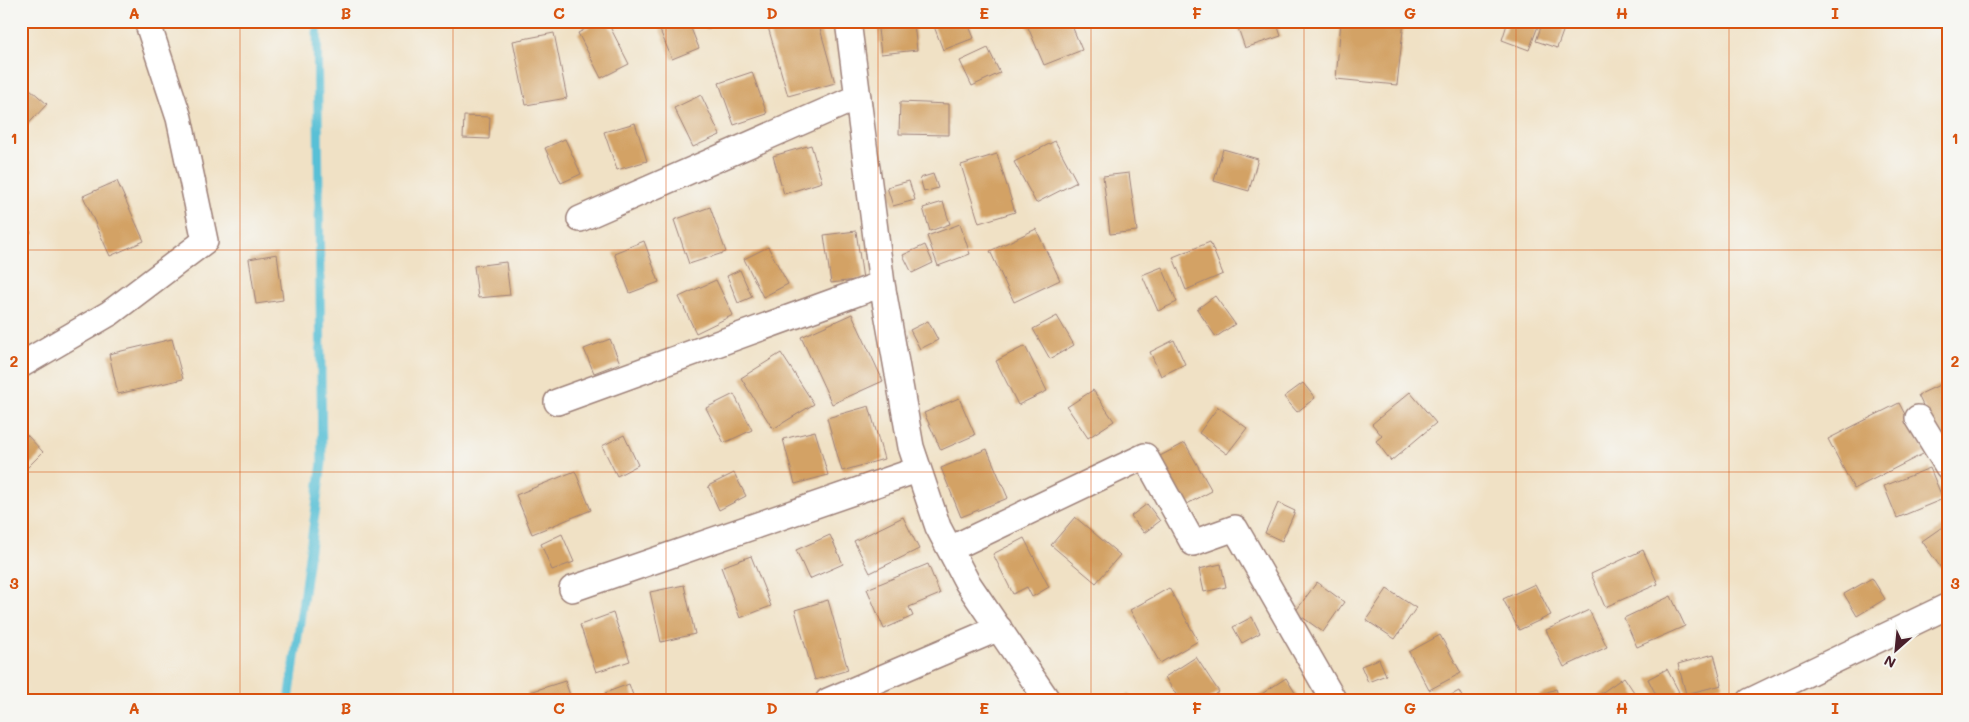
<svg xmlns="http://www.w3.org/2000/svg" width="1969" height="722" viewBox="0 0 1969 722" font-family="Mali,sans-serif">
<rect width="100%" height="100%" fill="#f6f6f2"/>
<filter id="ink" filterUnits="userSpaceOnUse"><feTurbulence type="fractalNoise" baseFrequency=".02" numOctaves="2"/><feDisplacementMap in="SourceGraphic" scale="10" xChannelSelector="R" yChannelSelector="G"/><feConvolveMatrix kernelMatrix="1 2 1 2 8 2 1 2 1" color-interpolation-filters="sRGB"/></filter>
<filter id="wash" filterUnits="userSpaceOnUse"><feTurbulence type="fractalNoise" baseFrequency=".0096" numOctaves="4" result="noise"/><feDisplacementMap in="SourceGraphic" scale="20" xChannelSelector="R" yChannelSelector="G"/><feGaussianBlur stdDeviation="1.12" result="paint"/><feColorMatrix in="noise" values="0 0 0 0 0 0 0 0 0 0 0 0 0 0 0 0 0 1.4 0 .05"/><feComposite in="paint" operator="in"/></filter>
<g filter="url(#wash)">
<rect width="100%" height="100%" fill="#f0e1c5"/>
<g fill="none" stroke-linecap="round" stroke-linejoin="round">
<!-- stream -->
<path stroke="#59c0d6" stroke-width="9" d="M 289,701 L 322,463 L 317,21"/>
</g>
<g id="blocks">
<!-- building -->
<path fill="#d3a265" d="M 601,21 L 607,21 L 629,64 L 601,78 L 578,33 Z
M 656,21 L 688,21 L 699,48 L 672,59 Z
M 704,21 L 727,21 L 727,22 L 706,29 Z
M 791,21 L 818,21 L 835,83 L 788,96 L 768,27 Z
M 932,21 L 967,21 L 974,38 L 943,50 Z
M 1036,21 L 1070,21 L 1082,50 L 1044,65 L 1027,25 Z
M 1276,21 L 1281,36 L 1245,48 L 1236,22 Z
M 1341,21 L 1404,21 L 1397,85 L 1336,79 Z
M 1508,21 L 1540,21 L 1529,50 L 1502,40 Z
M 1543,21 L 1553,21 L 1565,26 L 1557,48 L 1536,41 Z
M 914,24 L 917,50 L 881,54 L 878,29 Z
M 554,33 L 567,98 L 526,105 L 513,41 Z
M 988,48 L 1000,73 L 972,86 L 960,61 Z
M 752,72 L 767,114 L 734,125 L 719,83 Z
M 21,81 L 47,104 L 21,132 Z
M 701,95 L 720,135 L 693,147 L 674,108 Z
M 900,102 L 949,104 L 949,135 L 899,134 Z
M 464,116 L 490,117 L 489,139 L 463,138 Z
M 635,123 L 647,161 L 617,170 L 604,132 Z
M 565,139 L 581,174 L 561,183 L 545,148 Z
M 1055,141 L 1077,182 L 1036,203 L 1014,162 Z
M 811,145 L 822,182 L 784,194 L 773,156 Z
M 1223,149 L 1258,159 L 1249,191 L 1214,181 Z
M 997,154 L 1015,212 L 979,223 L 961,165 Z
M 1129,173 L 1137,231 L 1110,234 L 1103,176 Z
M 933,174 L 938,188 L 924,192 L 920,178 Z
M 117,181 L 144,241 L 110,256 L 83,196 Z
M 909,181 L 915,200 L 893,206 L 887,187 Z
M 943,202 L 950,224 L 930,231 L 923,208 Z
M 710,207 L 726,252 L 689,264 L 674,220 Z
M 21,224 L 31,232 L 21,244 Z
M 960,224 L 970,254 L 938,266 L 927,236 Z
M 1036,229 L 1060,280 L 1014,302 L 990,251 Z
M 856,231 L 863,279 L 831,283 L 824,235 Z
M 644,241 L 659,282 L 630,293 L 614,253 Z
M 1210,242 L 1223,274 L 1186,290 L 1173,257 Z
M 925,245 L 933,263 L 912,273 L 903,255 Z
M 768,247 L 788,284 L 763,297 L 744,259 Z
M 277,254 L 283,300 L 256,304 L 249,259 Z
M 506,262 L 510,295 L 478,298 L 474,266 Z
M 1162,267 L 1177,302 L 1158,311 L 1142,275 Z
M 740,270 L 752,297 L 738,303 L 727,276 Z
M 716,280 L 733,315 L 696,333 L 679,297 Z
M 1215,296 L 1235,324 L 1216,337 L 1197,309 Z
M 852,314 L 883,381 L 832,404 L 801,337 Z
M 1057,316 L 1074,345 L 1050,359 L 1033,329 Z
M 928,321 L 938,340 L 920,349 L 910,330 Z
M 172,339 L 183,379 L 118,394 L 109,354 Z
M 610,339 L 620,363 L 594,373 L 584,349 Z
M 1174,340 L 1185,364 L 1161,376 L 1150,352 Z
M 1025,346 L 1047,391 L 1018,405 L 996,361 Z
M 781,353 L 814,404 L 773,429 L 741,378 Z
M 1948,381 L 1948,432 L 1938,437 L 1918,395 Z
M 1303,383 L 1315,398 L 1297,412 L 1284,397 Z
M 1093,390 L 1114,421 L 1088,438 L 1067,407 Z
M 1410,392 L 1436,423 L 1391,461 L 1376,441 L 1382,436 L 1372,424 Z
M 734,394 L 752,430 L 724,443 L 706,408 Z
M 959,398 L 975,435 L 941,450 L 924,413 Z
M 1899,403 L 1925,453 L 1854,489 L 1828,439 Z
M 869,406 L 884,459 L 842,471 L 827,418 Z
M 1218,407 L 1247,428 L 1227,454 L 1199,433 Z
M 815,431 L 828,475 L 795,484 L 783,439 Z
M 27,435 L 43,452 L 21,474 L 21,441 Z
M 624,435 L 638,465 L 617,476 L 602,446 Z
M 1185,443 L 1212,491 L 1185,505 L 1158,457 Z
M 987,449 L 1008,498 L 961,517 L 941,468 Z
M 1930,468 L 1943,499 L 1897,518 L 1884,486 Z
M 575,471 L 591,510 L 532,534 L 516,495 Z
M 734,473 L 746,496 L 719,510 L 708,486 Z
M 1278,503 L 1295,511 L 1282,541 L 1265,533 Z
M 1147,504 L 1160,521 L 1144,533 L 1131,516 Z
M 903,517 L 919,549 L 870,573 L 854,541 Z
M 1075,517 L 1120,555 L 1096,583 L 1051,545 Z
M 1948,523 L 1948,578 L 1922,541 Z
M 562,534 L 574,562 L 552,570 L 541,544 Z
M 830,535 L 843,564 L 809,579 L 796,550 Z
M 1024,538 L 1049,587 L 1032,597 L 1027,587 L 1013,594 L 993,554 Z
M 1643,550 L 1658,584 L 1605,607 L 1591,574 Z
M 751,556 L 771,606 L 740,618 L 721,567 Z
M 928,564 L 940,594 L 909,607 L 913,616 L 884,629 L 867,589 Z
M 1221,564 L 1226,587 L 1204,592 L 1199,569 Z
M 1872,578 L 1885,599 L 1857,616 L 1844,594 Z
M 1317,582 L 1344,602 L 1323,632 L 1295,612 Z
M 1535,584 L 1551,615 L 1519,630 L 1503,599 Z
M 684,585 L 695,634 L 661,642 L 650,592 Z
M 1169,588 L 1198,641 L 1160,663 L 1130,610 Z
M 1387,589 L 1416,608 L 1395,639 L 1366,620 Z
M 1671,596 L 1685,626 L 1637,647 L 1624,618 Z
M 828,600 L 848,670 L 815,680 L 795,610 Z
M 1589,610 L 1607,647 L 1564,667 L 1546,630 Z
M 613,613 L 630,661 L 596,672 L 580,625 Z
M 1252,617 L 1260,633 L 1242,643 L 1233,627 Z
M 1440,635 L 1461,673 L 1429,690 L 1409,652 Z
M 1714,654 L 1722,685 L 1686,694 L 1678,664 Z
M 1196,657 L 1219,692 L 1206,701 L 1180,701 L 1165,677 Z
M 1379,659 L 1386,675 L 1368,682 L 1361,666 Z
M 1667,669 L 1679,692 L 1659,701 L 1648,679 Z
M 1624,677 L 1640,701 L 1594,701 L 1593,699 Z
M 1286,678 L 1300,701 L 1251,701 Z
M 565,681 L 572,701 L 530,701 L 527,693 Z
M 629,684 L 635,701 L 607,701 L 605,693 Z
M 1556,689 L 1560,701 L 1541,701 L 1539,695 Z
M 1459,691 L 1464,701 L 1440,701 Z
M 948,694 L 952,701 L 933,701 Z
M 1128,694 L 1136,701 L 1122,701 Z"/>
</g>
</g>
<g filter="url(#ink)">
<use href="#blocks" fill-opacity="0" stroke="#9d8078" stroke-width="1"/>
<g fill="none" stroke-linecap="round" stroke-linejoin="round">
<!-- minor casing -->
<g stroke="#9d8078" stroke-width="28">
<path id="minor" d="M 848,21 L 882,284 L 911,447 L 938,527 L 967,582 L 1048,701
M 580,219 L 858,97
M 21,365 L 110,313 L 205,241 L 179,118 L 147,21
M 557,402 L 882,284
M 1918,418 L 1948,467
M 950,549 L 1145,456 L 1193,543 L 1235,528 L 1334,701
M 572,589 L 917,470
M 828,701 L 999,628
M 1750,701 L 1948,606"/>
</g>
<!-- minor -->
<use href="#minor" stroke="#fff" stroke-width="25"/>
</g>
</g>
<!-- grid -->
<path fill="none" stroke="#d8530f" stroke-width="1" stroke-opacity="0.55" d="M 240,21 L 240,701M 453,21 L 453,701M 666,21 L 666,701M 878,21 L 878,701M 1091,21 L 1091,701M 1304,21 L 1304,701M 1516,21 L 1516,701M 1729,21 L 1729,701M 21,250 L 1948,250M 21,472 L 1948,472"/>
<!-- margin -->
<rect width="1969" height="722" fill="none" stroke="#f6f6f2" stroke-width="55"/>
<!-- north arrow -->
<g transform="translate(1896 650) rotate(207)" stroke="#f6f6f2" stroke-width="4" paint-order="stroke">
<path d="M0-4L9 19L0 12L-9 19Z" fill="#4a1f2b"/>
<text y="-8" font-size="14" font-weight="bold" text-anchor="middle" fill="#4a1f2b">N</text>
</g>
<rect x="28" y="28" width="1914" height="666" fill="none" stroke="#d8530f" stroke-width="2"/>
<g font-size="16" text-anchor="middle" font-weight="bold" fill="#d8530f">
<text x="134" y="19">A</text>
<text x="346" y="19">B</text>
<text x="559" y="19">C</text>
<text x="772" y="19">D</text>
<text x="984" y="19">E</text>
<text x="1197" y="19">F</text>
<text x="1410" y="19">G</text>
<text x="1622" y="19">H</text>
<text x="1835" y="19">I</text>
<text x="14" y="144">1</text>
<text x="1955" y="144">1</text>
<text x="14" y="367">2</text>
<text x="1955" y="367">2</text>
<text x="14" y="589">3</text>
<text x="1955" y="589">3</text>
<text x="134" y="714">A</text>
<text x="346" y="714">B</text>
<text x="559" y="714">C</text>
<text x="772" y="714">D</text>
<text x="984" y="714">E</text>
<text x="1197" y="714">F</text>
<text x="1410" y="714">G</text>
<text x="1622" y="714">H</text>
<text x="1835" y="714">I</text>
</g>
</svg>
